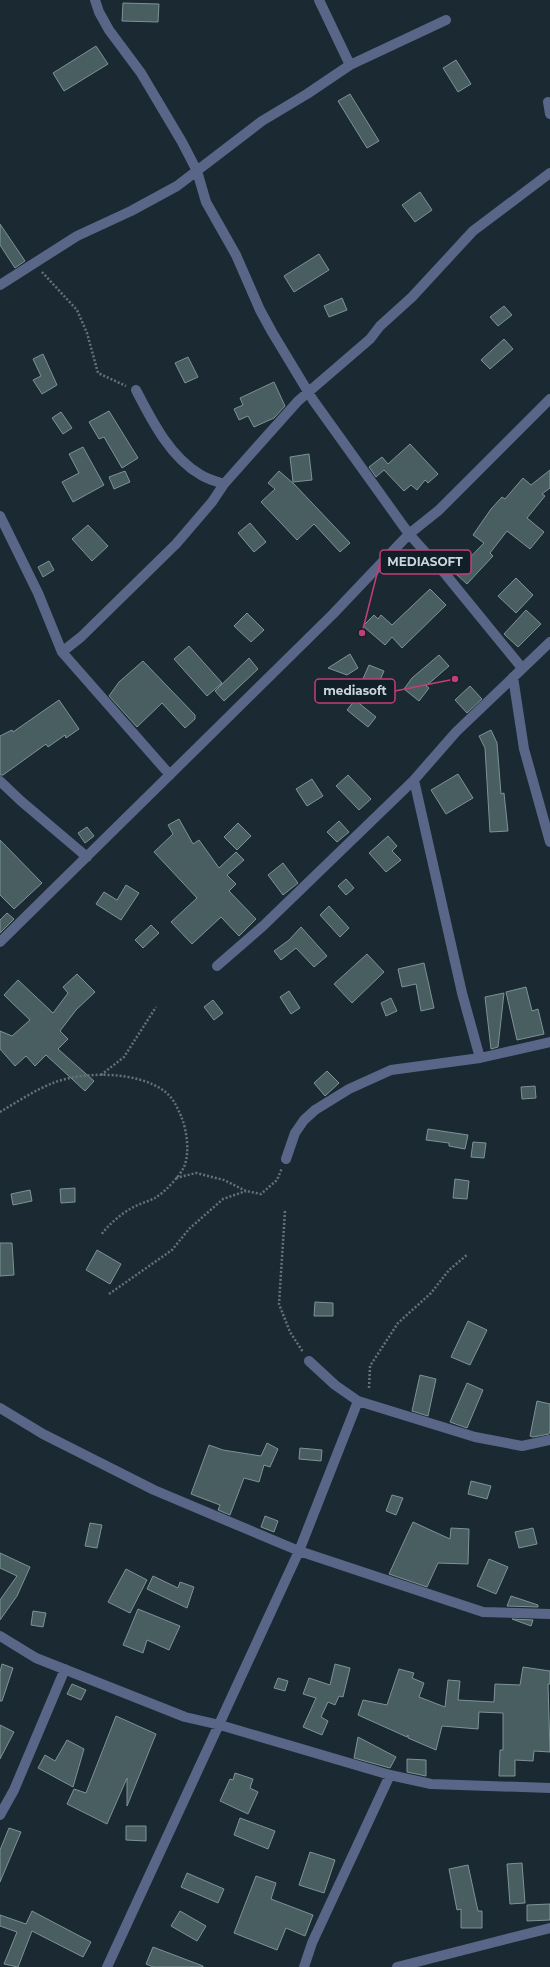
<svg xmlns="http://www.w3.org/2000/svg" width="550" height="1967" viewBox="0 0 550 1967" font-family="Montserrat,sans-serif">
<rect width="100%" height="100%" fill="#1b2932"/>
<!-- building -->
<path fill="#485e60" stroke="#7d9396" d="M 123,3 L 159,4 L 158,22 L 122,21 Z
M 96,46 L 108,64 L 64,91 L 53,73 Z
M 456,60 L 471,84 L 458,92 L 443,68 Z
M 350,94 L 379,141 L 367,148 L 338,101 Z
M 420,192 L 432,210 L 415,222 L 402,205 Z
M 0,224 L 25,261 L 15,268 L 0,245 Z
M 319,254 L 329,270 L 294,292 L 284,276 Z
M 342,298 L 347,310 L 329,317 L 324,306 Z
M 504,306 L 512,315 L 498,326 L 490,317 Z
M 504,339 L 513,349 L 490,369 L 481,360 Z
M 43,354 L 57,385 L 42,394 L 33,380 L 41,376 L 33,359 Z
M 188,357 L 198,377 L 185,383 L 175,363 Z
M 274,382 L 285,406 L 274,418 L 254,427 L 248,416 L 239,420 L 234,409 L 243,405 L 240,398 Z
M 109,411 L 138,458 L 122,468 L 104,437 L 99,439 L 89,422 Z
M 61,412 L 72,428 L 63,434 L 52,418 Z
M 410,444 L 438,474 L 428,483 L 425,480 L 417,490 L 411,485 L 404,491 L 384,470 L 376,477 L 369,467 L 382,457 L 388,464 Z
M 83,447 L 104,485 L 73,502 L 62,482 L 79,473 L 69,454 Z
M 309,454 L 312,480 L 293,482 L 290,457 Z
M 550,470 L 550,488 L 542,494 L 545,496 L 527,518 L 544,532 L 530,549 L 507,531 L 490,553 L 493,556 L 467,584 L 455,573 L 484,543 L 473,535 L 491,509 L 502,497 L 505,499 L 523,478 L 531,485 Z
M 125,471 L 130,482 L 114,489 L 109,477 Z
M 279,471 L 294,484 L 350,543 L 340,552 L 314,524 L 297,540 L 261,502 L 275,489 L 268,483 Z
M 250,523 L 266,542 L 254,552 L 238,533 Z
M 88,525 L 108,546 L 92,561 L 72,539 Z
M 49,561 L 54,570 L 43,577 L 38,567 Z
M 516,578 L 533,595 L 516,613 L 498,596 Z
M 430,589 L 446,605 L 402,648 L 392,637 L 385,645 L 363,626 L 374,615 L 378,619 L 381,615 L 392,625 Z
M 526,610 L 541,624 L 518,647 L 504,634 Z
M 247,613 L 264,630 L 251,642 L 234,626 Z
M 189,646 L 222,683 L 207,696 L 174,659 Z
M 350,654 L 358,668 L 347,675 L 328,668 Z
M 439,655 L 449,666 L 426,686 L 429,688 L 419,701 L 404,689 L 412,678 Z
M 249,658 L 258,669 L 224,701 L 215,691 Z
M 143,661 L 195,715 L 195,719 L 185,728 L 162,703 L 137,727 L 109,696 L 119,682 Z
M 369,665 L 384,671 L 377,687 L 362,681 Z
M 470,686 L 482,699 L 467,713 L 455,700 Z
M 59,700 L 79,729 L 66,738 L 65,735 L 48,747 L 46,744 L 3,775 L 0,775 L 0,736 L 12,730 L 13,732 Z
M 355,700 L 376,717 L 368,727 L 347,710 Z
M 491,730 L 497,743 L 501,794 L 504,793 L 508,831 L 490,832 L 485,748 L 479,736 Z
M 458,774 L 473,798 L 446,814 L 431,790 Z
M 348,775 L 371,799 L 359,810 L 336,786 Z
M 312,779 L 323,796 L 307,806 L 296,789 Z
M 179,819 L 193,844 L 199,840 L 219,868 L 236,852 L 244,860 L 227,875 L 236,884 L 229,891 L 256,919 L 239,936 L 221,917 L 192,944 L 171,922 L 197,898 L 154,852 L 173,834 L 168,825 Z
M 339,821 L 349,832 L 337,842 L 327,832 Z
M 238,823 L 251,836 L 237,850 L 224,837 Z
M 87,827 L 94,836 L 85,843 L 78,833 Z
M 388,836 L 397,846 L 392,851 L 401,860 L 386,872 L 369,853 Z
M 0,840 L 42,883 L 14,909 L 0,895 Z
M 283,863 L 298,883 L 283,895 L 268,875 Z
M 346,879 L 354,888 L 346,895 L 338,886 Z
M 126,885 L 139,893 L 121,920 L 96,904 L 104,892 L 117,900 Z
M 329,906 L 349,928 L 340,937 L 320,915 Z
M 7,913 L 14,919 L 0,933 L 0,920 Z
M 151,925 L 159,933 L 143,948 L 135,940 Z
M 301,927 L 327,956 L 314,967 L 296,948 L 281,960 L 274,951 L 289,940 Z
M 367,954 L 384,972 L 352,1003 L 334,984 Z
M 424,963 L 434,1008 L 421,1011 L 416,984 L 402,987 L 398,969 Z
M 77,974 L 95,992 L 76,1010 L 60,1031 L 68,1039 L 58,1049 L 94,1081 L 85,1091 L 46,1055 L 35,1066 L 26,1056 L 15,1066 L 0,1049 L 0,1031 L 12,1036 L 30,1020 L 4,995 L 18,980 L 53,1013 L 68,993 L 63,987 Z
M 526,987 L 532,1011 L 538,1009 L 544,1034 L 517,1040 L 506,992 Z
M 289,991 L 300,1008 L 291,1014 L 280,997 Z
M 504,993 L 498,1047 L 491,1049 L 485,997 Z
M 391,998 L 397,1011 L 386,1016 L 381,1003 Z
M 213,1000 L 223,1013 L 214,1020 L 204,1007 Z
M 327,1071 L 339,1083 L 325,1096 L 314,1083 Z
M 535,1086 L 536,1098 L 522,1099 L 521,1087 Z
M 428,1129 L 468,1135 L 465,1149 L 449,1146 L 449,1143 L 426,1140 Z
M 473,1142 L 486,1143 L 484,1158 L 471,1157 Z
M 455,1179 L 469,1181 L 467,1199 L 453,1198 Z
M 75,1188 L 75,1202 L 61,1203 L 60,1189 Z
M 30,1190 L 32,1201 L 13,1205 L 11,1194 Z
M 0,1243 L 12,1243 L 14,1275 L 0,1276 Z
M 97,1250 L 121,1264 L 110,1284 L 86,1270 Z
M 315,1302 L 333,1303 L 333,1316 L 314,1316 Z
M 468,1321 L 487,1330 L 470,1365 L 451,1357 Z
M 420,1375 L 436,1379 L 428,1416 L 412,1411 Z
M 467,1383 L 483,1390 L 467,1428 L 450,1422 Z
M 537,1401 L 550,1404 L 550,1430 L 549,1434 L 533,1437 L 530,1436 Z
M 267,1443 L 278,1449 L 270,1467 L 264,1465 L 259,1482 L 244,1478 L 230,1515 L 218,1510 L 220,1505 L 191,1494 L 209,1445 L 223,1450 L 261,1456 Z
M 300,1448 L 322,1450 L 321,1461 L 299,1459 Z
M 471,1481 L 491,1486 L 487,1499 L 468,1494 Z
M 392,1495 L 403,1498 L 396,1515 L 386,1511 Z
M 265,1516 L 278,1521 L 274,1532 L 261,1527 Z
M 413,1522 L 450,1539 L 451,1528 L 469,1529 L 468,1564 L 438,1563 L 427,1587 L 389,1574 Z
M 90,1523 L 102,1525 L 97,1548 L 85,1546 Z
M 533,1528 L 537,1544 L 519,1548 L 515,1532 Z
M 0,1553 L 30,1567 L 17,1596 L 0,1620 L 0,1600 L 17,1576 L 0,1568 Z
M 489,1559 L 508,1567 L 496,1594 L 477,1586 Z
M 126,1569 L 147,1580 L 130,1613 L 108,1602 Z
M 153,1576 L 178,1588 L 180,1582 L 194,1587 L 187,1608 L 147,1589 Z
M 511,1596 L 538,1605 L 538,1607 L 507,1606 Z
M 138,1609 L 180,1626 L 169,1650 L 147,1640 L 143,1653 L 123,1645 Z
M 33,1611 L 46,1613 L 43,1627 L 31,1625 Z
M 512,1619 L 533,1620 L 531,1626 Z
M 2,1664 L 13,1668 L 2,1701 L 0,1701 L 0,1672 Z
M 335,1664 L 350,1668 L 343,1697 L 339,1696 L 335,1705 L 328,1702 L 321,1717 L 328,1721 L 322,1735 L 303,1727 L 316,1698 L 303,1694 L 309,1678 L 330,1685 Z
M 523,1667 L 550,1671 L 550,1684 L 548,1684 L 550,1752 L 534,1751 L 533,1761 L 515,1760 L 515,1776 L 499,1776 L 500,1750 L 503,1750 L 503,1713 L 479,1712 L 478,1729 L 442,1726 L 436,1750 L 408,1738 L 408,1735 L 407,1737 L 358,1715 L 363,1700 L 387,1705 L 399,1669 L 414,1673 L 412,1678 L 424,1683 L 419,1697 L 445,1707 L 448,1680 L 460,1681 L 458,1700 L 494,1702 L 495,1684 L 520,1685 Z
M 278,1678 L 288,1681 L 285,1691 L 274,1688 Z
M 72,1684 L 86,1690 L 81,1700 L 67,1694 Z
M 116,1716 L 156,1734 L 127,1806 L 127,1778 L 107,1824 L 67,1804 L 74,1789 L 86,1793 Z
M 0,1725 L 14,1732 L 0,1759 Z
M 358,1737 L 396,1757 L 390,1768 L 354,1758 Z
M 67,1740 L 84,1749 L 73,1787 L 38,1768 L 45,1755 L 55,1761 Z
M 407,1759 L 426,1760 L 426,1776 L 407,1772 Z
M 235,1773 L 253,1779 L 250,1788 L 258,1792 L 248,1814 L 220,1801 L 230,1779 L 233,1780 Z
M 240,1818 L 275,1831 L 268,1849 L 234,1835 Z
M 126,1826 L 146,1826 L 146,1841 L 126,1840 Z
M 9,1828 L 21,1832 L 0,1882 L 0,1850 Z
M 310,1852 L 335,1860 L 324,1893 L 299,1885 Z
M 522,1863 L 525,1903 L 510,1904 L 507,1864 Z
M 468,1865 L 478,1911 L 482,1911 L 482,1928 L 461,1928 L 461,1909 L 457,1910 L 449,1869 Z
M 187,1873 L 224,1889 L 218,1903 L 181,1887 Z
M 256,1876 L 276,1883 L 271,1899 L 313,1915 L 305,1936 L 286,1928 L 277,1950 L 234,1933 Z
M 550,1904 L 550,1920 L 527,1921 L 527,1905 Z
M 32,1911 L 91,1942 L 83,1957 L 32,1931 L 18,1967 L 4,1964 L 17,1932 L 0,1926 L 0,1915 L 26,1924 Z
M 180,1911 L 206,1926 L 197,1941 L 171,1926 Z
M 153,1947 L 203,1966 L 203,1967 L 153,1967 L 146,1964 Z"/>
<g fill="none" stroke-linecap="round" stroke-linejoin="round">
<!-- path -->
<path stroke="#667279" stroke-width="2.5" stroke-dasharray="2 2" stroke-linecap="butt" d="M 42,272 L 77,310 L 87,333 L 98,373 L 126,386
M 101,1075 L 124,1057 L 156,1007
M 0,1112 C 17,1102 35,1090 53,1083 C 83,1071 138,1071 164,1091 C 173,1097 177,1107 181,1116 C 187,1130 190,1153 184,1167 C 179,1177 165,1192 155,1198 C 147,1202 138,1204 130,1209 C 120,1215 108,1225 101,1235
M 176,1178 L 196,1173 L 224,1180 L 246,1191 L 261,1194 L 277,1180 L 282,1168
M 285,1211 L 279,1304 L 290,1332 L 303,1352
M 109,1294 L 172,1250 L 189,1229 L 223,1199 L 246,1191
M 369,1388 L 370,1366 L 398,1323 L 431,1293 L 449,1270 L 468,1254"/>
<!-- minor -->
<path stroke="#5a6687" stroke-width="10" d="M 95,0 L 99,12 L 109,30 L 141,73 L 182,142 L 197,171 L 206,202 L 236,255 L 260,310 L 272,332 L 313,400 L 409,534 L 446,575 L 522,668
M 350,65 L 446,20
M 548,102 L 550,114
M 0,285 L 77,236 L 131,211 L 177,186 L 262,121 L 307,94 L 350,65 L 319,0
M 136,390 C 152,421 170,457 201,475 C 207,479 216,481 224,484
M 0,516 L 38,593 L 62,652 L 170,775
M 62,652 L 81,637 L 176,544 L 212,502 L 224,484 L 298,401 L 370,339 L 380,326 L 412,297 L 473,231 L 550,173
M 513,677 L 524,749 L 550,842
M 414,780 L 462,993 L 480,1058
M 0,781 L 21,801 L 87,857
M 0,942 L 333,614 L 409,534 L 439,510 L 550,399
M 217,966 L 263,926 L 414,780 L 456,732 L 550,642
M 286,1159 L 295,1133 L 304,1120 L 315,1110 L 349,1089 L 391,1070 L 480,1058 L 550,1042
M 358,1401 L 475,1437 L 522,1446 L 550,1440
M 0,1408 L 43,1434 L 154,1490 L 299,1551 L 483,1612 L 550,1614
M 0,1636 L 36,1658 L 185,1717 L 220,1725 L 390,1775 L 431,1784 L 550,1788
M 0,1815 L 14,1790 L 65,1669
M 107,1967 L 299,1551 L 358,1401 L 335,1385 L 309,1361
M 304,1967 L 312,1943 L 390,1775
M 397,1967 L 550,1928"/>
</g>
<!-- callouts -->
<path fill="none" stroke="#c43e75" stroke-width="1.5" d="M362 633L380 562M455 679L395 691"/>
<g fill="#c43e75" stroke="#111f28" stroke-width="1.5">
<circle cx="362" cy="633" r="4"/>
<circle cx="455" cy="679" r="4"/>
</g>
<g fill="#111f28" stroke="#c43e75" stroke-width="1.5">
<rect x="380" y="550" width="91" height="24" rx="4"/>
<rect x="315" y="679" width="80" height="24" rx="4"/>
</g>
<g font-size="12" text-anchor="middle" font-weight="bold" fill="#ccd5db">
<text x="425" y="566">MEDIASOFT</text>
<text x="355" y="695">mediasoft</text>
</g>
</svg>
